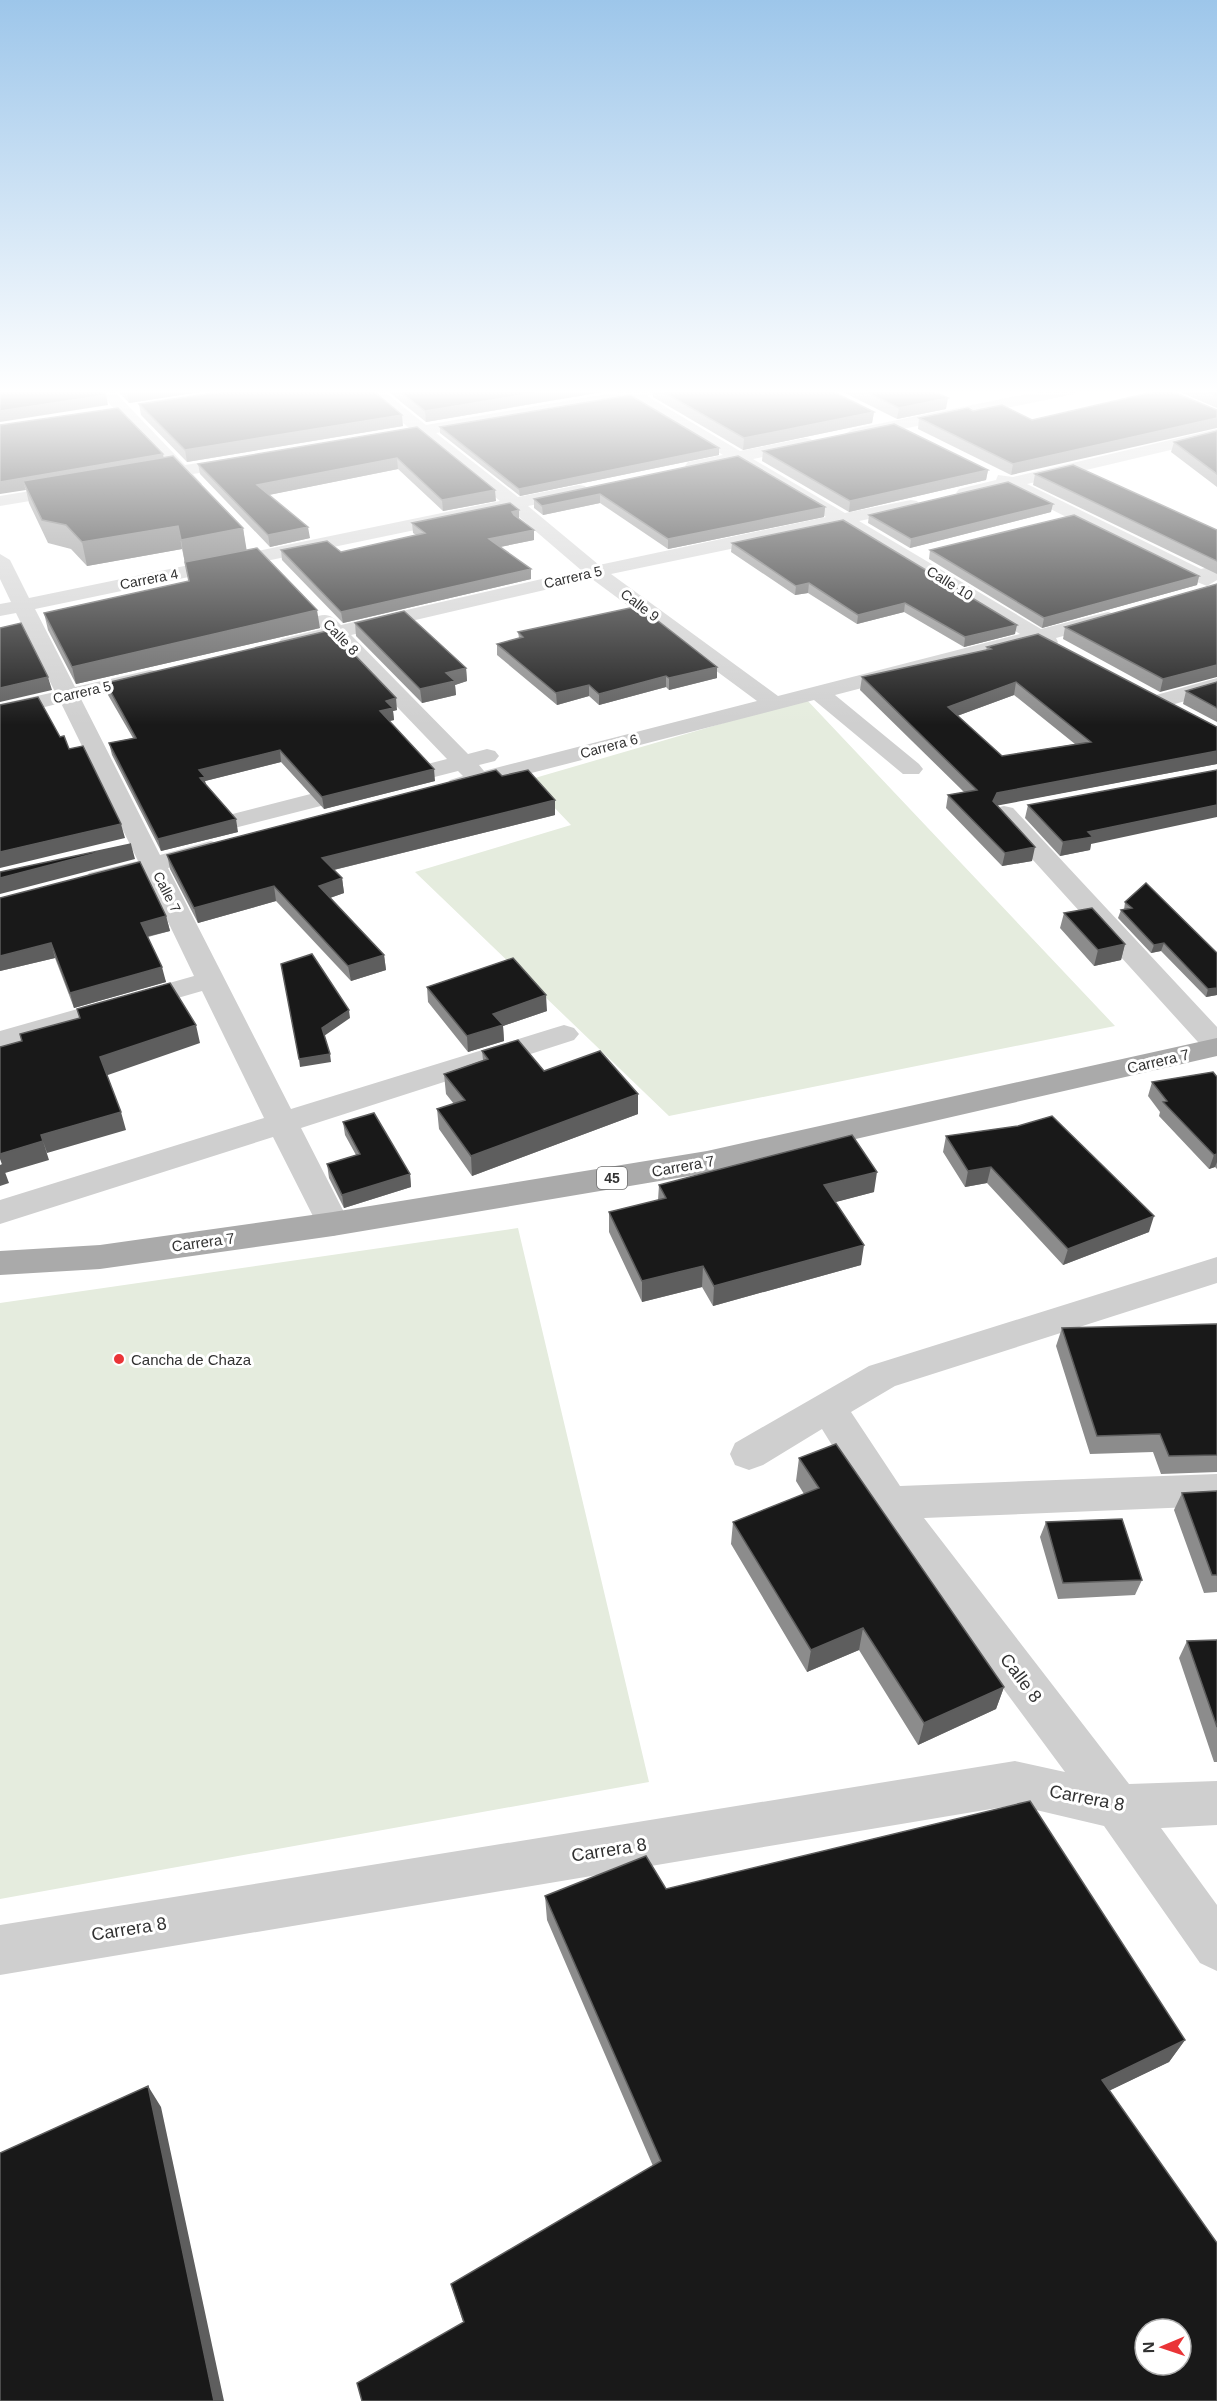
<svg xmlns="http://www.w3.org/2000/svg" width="1217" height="2401" viewBox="0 0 1217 2401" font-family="Arial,sans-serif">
<rect width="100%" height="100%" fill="#fff"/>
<!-- green -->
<path fill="#e5ecde" d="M 806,699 L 1115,1026 L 669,1116 L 415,872 L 571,825 L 528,780 Z
M 518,1228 L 649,1782 L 0,1899 L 0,1303 Z"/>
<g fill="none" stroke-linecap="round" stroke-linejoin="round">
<!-- street -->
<path fill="#cfcfcf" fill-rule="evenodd" d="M 96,389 L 112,389 L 185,465 L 244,456 L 252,461 L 244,466 L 193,474 L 202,484 L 193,489 L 187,488 L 177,477 L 144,482 L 138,481 L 135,477 L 138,473 L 169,468 Z
M 363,389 L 381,389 L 426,425 L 618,392 L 616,389 L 655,389 L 654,394 L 647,396 L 740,451 L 805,438 L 811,439 L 813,443 L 811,447 L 753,459 L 845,513 L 911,500 L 917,501 L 920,505 L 917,509 L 859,521 L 1041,629 L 1108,612 L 1115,614 L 1118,618 L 1115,622 L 1056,638 L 1058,642 L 1055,646 L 1048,648 L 1035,643 L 835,695 L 919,764 L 923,769 L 919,774 L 903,774 L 814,700 L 458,792 L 450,790 L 446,785 L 450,780 L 463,776 L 458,771 L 191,839 L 182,837 L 179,832 L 182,827 L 447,759 L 332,639 L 288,649 L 281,647 L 278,643 L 281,639 L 322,629 L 315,620 L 318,616 C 329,613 333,617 341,625 L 581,570 L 511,510 L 35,609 L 75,687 L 150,670 L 158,671 L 161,676 L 158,681 L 81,699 L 160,855 L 211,841 L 220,844 L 224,849 L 220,854 L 168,868 L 291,1109 L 554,1028 L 564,1025 L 574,1028 L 579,1034 L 574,1040 L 301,1128 L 350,1224 L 345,1232 L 333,1236 L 321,1232 L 273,1137 L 0,1224 L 0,1200 L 264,1118 L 202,991 L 0,1049 L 0,1031 L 194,976 L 145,874 L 98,887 L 89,885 L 85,879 L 89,873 L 138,861 L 61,703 L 0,718 L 0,704 L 55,692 L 16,613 L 0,616 L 0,604 L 11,602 L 0,579 L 0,554 L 10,560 L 29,598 L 500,501 L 419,436 L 378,443 L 372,441 L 370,438 L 372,435 L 409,428 ZM 630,399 L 723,455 L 688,462 L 685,466 L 688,470 L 694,471 L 735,463 L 826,517 L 599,565 L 528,506 L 585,494 L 588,490 L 585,486 L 579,485 L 518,497 L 436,433 ZM 840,526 L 1020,634 L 778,696 L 611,574 ZM 592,579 L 757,701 L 484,771 L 479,765 L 495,761 L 499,756 L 495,751 L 487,749 L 468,754 L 351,635 Z
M 1052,389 L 1083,389 L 1075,394 L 853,439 L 845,434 L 853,429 Z
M 1217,429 L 1217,439 L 1027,484 L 1201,569 L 1217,565 L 1217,580 L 1207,586 L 1197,582 L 1154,594 L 1147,592 L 1144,588 L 1147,584 L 1181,575 L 1009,488 L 965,498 L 956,493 L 959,489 L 996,480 L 998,475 L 1013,477 Z
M 72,484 L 78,485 L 81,489 L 78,493 L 0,506 L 0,496 Z
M 1217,678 L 1217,692 L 1157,709 L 1149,707 L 1146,702 L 1149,697 Z
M 1004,806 L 1013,808 L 1217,1027 L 1217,1054 L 1207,1052 L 995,818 L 992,813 L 995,808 Z
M 1217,1257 L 1217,1283 L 895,1386 L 851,1412 L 900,1486 L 1217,1474 L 1217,1506 L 924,1518 L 1129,1784 L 1217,1781 L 1217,1825 L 1161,1828 L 1217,1905 L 1217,1971 L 1200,1963 L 1104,1826 L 1015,1805 L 0,1975 L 0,1925 L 1015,1761 L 1065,1772 L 875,1515 L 822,1429 L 763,1465 L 749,1470 L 735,1465 L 730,1454 L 735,1443 L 869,1366 Z"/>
<!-- primary -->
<path fill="#aaa" fill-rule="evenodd" d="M 1217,1038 L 1217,1056 L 707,1173 L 333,1236 L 100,1269 L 0,1275 L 0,1251 L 100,1245 L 333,1212 L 707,1151 Z"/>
</g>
<!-- wall -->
<path fill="#8c8c8c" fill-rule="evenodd" d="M 116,389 L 219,389 L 129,403 Z
M 385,389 L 615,389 L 614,390 L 426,422 Z
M 653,389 L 828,389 L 874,412 L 872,423 L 743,450 L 653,397 Z
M 837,389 L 929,389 L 946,409 L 897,419 Z
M 1173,389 L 1217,389 L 1217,408 Z
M 139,404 L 403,426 L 187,462 L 141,415 Z
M 973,411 L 1032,420 L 1011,475 L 918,429 L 919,418 Z
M 0,425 L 164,458 L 243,528 L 246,550 L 320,628 L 76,684 L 48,630 L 44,613 L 189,581 L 182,549 L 87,566 L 71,549 L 48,543 L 29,503 L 26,490 Z
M 417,427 L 496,501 L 443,511 L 398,469 L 268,495 L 310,538 L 270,547 L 200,474 L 198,464 Z
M 440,427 L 719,455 L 520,496 L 440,433 Z
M 1217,431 L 1217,487 L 1171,452 L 1174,442 Z
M 763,451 L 988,470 L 986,480 L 849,512 L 762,461 Z
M 738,456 L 825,507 L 824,517 L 668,549 L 600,503 L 543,515 L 534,508 L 534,499 Z
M 1035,474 L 1217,530 L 1217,574 L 1033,485 Z
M 519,510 L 519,519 L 534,530 L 534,540 L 500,547 L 531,569 L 531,579 L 343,623 L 282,560 L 281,550 L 341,552 L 416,535 L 413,533 L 412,523 Z
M 1051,512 L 910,548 L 868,523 L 869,515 Z
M 732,543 L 1015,634 L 964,647 L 904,612 L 857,624 L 808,593 L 795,595 L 731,552 Z
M 930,550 L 1199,576 L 1197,585 L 1042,628 L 929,559 Z
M 1217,584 L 1160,692 L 1063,639 L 1065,627 Z
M 355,623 L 466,668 L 467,681 L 455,685 L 456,695 L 422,703 L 356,636 Z
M 518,632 L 717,678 L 669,690 L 666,687 L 599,705 L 589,696 L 557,705 L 497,655 L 497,644 L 519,638 Z
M 987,647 L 1217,727 L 1217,764 L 997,805 L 1032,861 L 1002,866 L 946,808 L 948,795 L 964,792 L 860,690 L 862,677 L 986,650 ZM 1014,695 L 1075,744 L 1002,756 L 957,716 Z
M 1217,682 L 1217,722 L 1183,704 L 1186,691 Z
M 106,683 L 397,710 L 393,711 L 394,720 L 389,721 L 435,781 L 324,809 L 281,762 L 205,781 L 206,786 L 238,832 L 161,851 L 112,755 L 109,743 L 133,738 L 108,695 Z
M 502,776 L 555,815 L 334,870 L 342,878 L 344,893 L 330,898 L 384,955 L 386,970 L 351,981 L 276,901 L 198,923 L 170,869 L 167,855 Z
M 1028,805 L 1091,844 L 1090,850 L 1060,856 L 1025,818 Z
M 0,898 L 166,916 L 170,931 L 148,937 L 166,982 L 74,1008 L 55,958 L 0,971 Z
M 1125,902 L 1217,953 L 1217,995 L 1206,997 L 1161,951 L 1151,953 L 1118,918 L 1121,910 L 1124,910 Z
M 1064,913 L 1125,944 L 1121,960 L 1094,966 L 1060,928 Z
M 427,987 L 547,1011 L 503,1026 L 504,1041 L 468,1052 L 428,1002 Z
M 482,1051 L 544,1071 L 638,1114 L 472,1176 L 439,1129 L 437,1109 L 454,1104 L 446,1094 L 444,1074 L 483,1060 Z
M 1217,1077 L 1217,1169 L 1215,1167 L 1209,1169 L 1159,1116 L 1160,1112 L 1148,1096 L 1152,1082 Z
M 343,1122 L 410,1174 L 411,1187 L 344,1208 L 329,1178 L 327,1164 L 356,1155 L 345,1135 Z
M 946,1136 L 1149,1232 L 1063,1265 L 987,1183 L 965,1187 L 943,1152 Z
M 659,1185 L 874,1192 L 835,1202 L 861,1265 L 713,1306 L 702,1287 L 642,1302 L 609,1232 L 609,1212 L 658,1200 Z
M 1217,1324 L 1217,1472 L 1161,1474 L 1153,1452 L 1090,1454 L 1056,1346 L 1062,1328 Z
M 799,1458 L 1004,1687 L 996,1709 L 918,1745 L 859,1650 L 807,1672 L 731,1544 L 733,1522 L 804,1494 L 796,1481 Z
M 1217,1491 L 1217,1592 L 1204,1593 L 1174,1510 L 1182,1493 Z
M 1046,1522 L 1142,1580 L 1135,1595 L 1058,1599 L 1040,1537 Z
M 1217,1640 L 1217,1762 L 1214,1762 L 1179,1658 L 1187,1641 Z
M 666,1889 L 1185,2040 L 1169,2062 L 1110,2090 L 463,2322 L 451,2284 L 653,2166 L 547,1920 L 545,1896 Z"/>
<!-- shaded-wall -->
<path fill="#5e5e5e" d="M 147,389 L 219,389 L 129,403 L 127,392 Z
M 558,389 L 615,389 L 614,390 L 426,422 L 425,411 Z
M 106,395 L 108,405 L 0,422 L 0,411 Z
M 948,398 L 946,409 L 897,419 L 899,408 Z
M 874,412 L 872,423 L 743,450 L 744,438 Z
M 402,415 L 403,426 L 187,462 L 185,450 Z
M 1217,418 L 1217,428 L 1011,475 L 1013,464 Z
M 719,448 L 719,455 L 520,496 L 519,489 Z
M 163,454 L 165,465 L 23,481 L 26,490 L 0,494 L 0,482 Z
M 397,458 L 398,469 L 259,497 L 257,485 Z
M 988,470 L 986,480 L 849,512 L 850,501 Z
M 495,490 L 496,501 L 443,511 L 442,500 Z
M 600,494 L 600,503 L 543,515 L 542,506 Z
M 1053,504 L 1051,512 L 910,548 L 911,539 Z
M 825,507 L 824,517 L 668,549 L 668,539 Z
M 519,510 L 519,520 L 512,512 Z
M 178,526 L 182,549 L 87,566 L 82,542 Z
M 308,527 L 310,538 L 270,547 L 268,535 Z
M 243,528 L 247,552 L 185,564 L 181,540 Z
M 534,530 L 534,540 L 490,549 L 489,539 Z
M 531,569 L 531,579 L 343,623 L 341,612 Z
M 1199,576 L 1197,585 L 1042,628 L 1044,618 Z
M 809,583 L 808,593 L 795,595 L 796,586 Z
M 905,603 L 904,612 L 857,624 L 858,615 Z
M 317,610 L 320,628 L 76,684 L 72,667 Z
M 1017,625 L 1015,634 L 964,647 L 965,637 Z
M 1217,665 L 1217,677 L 1160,692 L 1163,679 Z
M 717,667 L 717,678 L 669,690 L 669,678 Z
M 466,668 L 467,681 L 455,685 L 456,695 L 422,703 L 420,689 L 446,673 Z
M 666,676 L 666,687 L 599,705 L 599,694 Z
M 48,677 L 52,690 L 0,702 L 0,688 Z
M 1016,682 L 1014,695 L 946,720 L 948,707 Z
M 589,685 L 589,696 L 557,705 L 556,693 Z
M 396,698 L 397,710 L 393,711 L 394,720 L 381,723 L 380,711 L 386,701 Z
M 280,750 L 281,762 L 205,781 L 207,789 L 202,790 L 199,770 Z
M 1217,751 L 1217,764 L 995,806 L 993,801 L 997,793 Z
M 434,769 L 435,781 L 324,809 L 322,797 Z
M 555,800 L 555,815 L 325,872 L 322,858 Z
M 1217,805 L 1217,817 L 1091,844 L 1090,850 L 1060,856 L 1063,842 L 1088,832 Z
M 236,819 L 238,832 L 161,851 L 158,839 Z
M 121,824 L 125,838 L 0,868 L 0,852 Z
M 131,844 L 135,859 L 0,894 L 0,878 Z
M 1035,847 L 1032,861 L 1002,866 L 1005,853 Z
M 342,878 L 344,893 L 321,901 L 319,886 Z
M 274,886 L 276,901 L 198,923 L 194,908 Z
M 166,916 L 170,931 L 145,937 L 141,923 Z
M 51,943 L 55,958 L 0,971 L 0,956 Z
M 1164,943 L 1161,951 L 1151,953 L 1154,945 Z
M 1125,944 L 1121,960 L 1094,966 L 1098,950 Z
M 384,955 L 386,970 L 351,981 L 348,966 Z
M 162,967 L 166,982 L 74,1008 L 70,993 Z
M 1217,988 L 1217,995 L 1206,997 L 1208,989 Z
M 546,995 L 547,1011 L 503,1026 L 504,1041 L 468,1052 L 467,1036 L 493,1014 Z
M 349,1010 L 350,1018 L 324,1036 L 322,1028 Z
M 196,1025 L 200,1043 L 105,1076 L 100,1057 Z
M 330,1054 L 331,1062 L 300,1067 L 299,1059 Z
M 638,1094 L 638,1114 L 472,1176 L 471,1156 Z
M 121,1112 L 126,1130 L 47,1153 L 41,1135 Z
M 43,1141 L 49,1160 L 5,1173 L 0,1159 L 0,1154 Z
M 1217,1154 L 1217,1162 L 1215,1167 L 1209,1169 L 1214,1155 Z
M 2,1164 L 9,1183 L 0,1186 L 0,1165 Z
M 991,1167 L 987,1183 L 965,1187 L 968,1171 Z
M 877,1172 L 874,1192 L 821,1206 L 824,1185 Z
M 410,1174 L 411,1187 L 344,1208 L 342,1195 Z
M 1154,1216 L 1149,1232 L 1063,1265 L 1068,1249 Z
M 864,1245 L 861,1265 L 713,1306 L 714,1286 Z
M 703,1266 L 702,1287 L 642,1302 L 642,1281 Z
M 863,1628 L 859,1650 L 807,1672 L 811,1650 Z
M 1004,1687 L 996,1709 L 918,1745 L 924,1723 Z
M 1185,2040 L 1169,2062 L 1088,2101 L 1102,2080 Z
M 148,2086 L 161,2107 L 224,2401 L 214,2401 Z"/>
<!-- building -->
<path fill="#191919" stroke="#5e5e5e" stroke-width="1.5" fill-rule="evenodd" d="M 0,389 L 101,389 L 106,395 L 0,411 Z
M 124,389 L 147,389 L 127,392 Z
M 241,389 L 371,389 L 402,415 L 185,450 L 139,404 Z
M 397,389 L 558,389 L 425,411 Z
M 658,389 L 828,389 L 874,412 L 744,438 Z
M 860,389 L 929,389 L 948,398 L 899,408 Z
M 1166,389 L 1217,410 L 1217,418 L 1013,464 L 919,418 L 968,408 L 973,411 L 1002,405 L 1032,420 Z
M 1199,389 L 1217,389 L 1217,396 Z
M 630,395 L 719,448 L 519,489 L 440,427 Z
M 118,408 L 163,454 L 0,482 L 0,425 Z
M 894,424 L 988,470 L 850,501 L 763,451 Z
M 417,427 L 495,490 L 442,500 L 397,458 L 257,485 L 308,527 L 268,535 L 198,464 Z
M 1217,431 L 1217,474 L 1174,442 Z
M 173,456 L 243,528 L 181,540 L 178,526 L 82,542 L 66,525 L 42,520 L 23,481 Z
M 738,456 L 825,507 L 668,539 L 600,494 L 542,506 L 534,499 Z
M 1073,465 L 1217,530 L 1217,561 L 1035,474 Z
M 1008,482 L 1053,504 L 911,539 L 869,515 Z
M 510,503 L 519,510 L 512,512 L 514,515 L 534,530 L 489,539 L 531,569 L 341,612 L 281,550 L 327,541 L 341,552 L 425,533 L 412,523 Z
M 1074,515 L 1199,576 L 1044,618 L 930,550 Z
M 843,520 L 1017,625 L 965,637 L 905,603 L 858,615 L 809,583 L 796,586 L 732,543 Z
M 257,548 L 317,610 L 72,667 L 44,613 L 189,581 L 185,562 Z
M 1217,584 L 1217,665 L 1163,679 L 1065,627 Z
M 639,606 L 717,667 L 669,678 L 666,676 L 599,694 L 589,685 L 556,693 L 497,644 L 523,637 L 518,632 Z
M 404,611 L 466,668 L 446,673 L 455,681 L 420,689 L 355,623 Z
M 21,623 L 48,677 L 0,688 L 0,628 Z
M 331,630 L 396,698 L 386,701 L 393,708 L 380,711 L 434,769 L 322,797 L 280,750 L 199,770 L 205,777 L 200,778 L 236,819 L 158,839 L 109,743 L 136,738 L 106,683 Z
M 1038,634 L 1217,727 L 1217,751 L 997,793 L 993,801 L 1035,847 L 1005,853 L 948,795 L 977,790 L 862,677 L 991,649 L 987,647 ZM 1016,682 L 1091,742 L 1002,756 L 948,707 Z
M 1217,682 L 1217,708 L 1186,691 Z
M 38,697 L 60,737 L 64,736 L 69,749 L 83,746 L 121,824 L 0,852 L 0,705 Z
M 496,770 L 502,776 L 528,770 L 555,800 L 322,858 L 342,878 L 319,886 L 384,955 L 348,966 L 274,886 L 194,908 L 167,855 Z
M 1217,770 L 1217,805 L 1088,832 L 1093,837 L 1063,842 L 1028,805 Z
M 131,844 L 0,878 L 0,872 Z
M 140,862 L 166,916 L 141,923 L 162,967 L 70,993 L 51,943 L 0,956 L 0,898 Z
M 1146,883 L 1217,953 L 1217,988 L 1208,989 L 1164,943 L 1154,945 L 1121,910 L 1132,908 L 1125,902 Z
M 1092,908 L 1125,944 L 1098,950 L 1064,913 Z
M 312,954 L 349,1010 L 322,1028 L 330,1054 L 299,1059 L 281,964 Z
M 513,958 L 546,995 L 493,1014 L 503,1025 L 467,1036 L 427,987 Z
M 170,983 L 196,1025 L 100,1057 L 121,1112 L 41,1135 L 43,1141 L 0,1154 L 0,1047 L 22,1041 L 20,1034 L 80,1018 L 77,1009 Z
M 518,1040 L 544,1071 L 600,1051 L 638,1094 L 471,1156 L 437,1109 L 465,1100 L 444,1074 L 488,1059 L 482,1051 Z
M 1213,1072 L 1217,1077 L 1217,1154 L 1214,1155 L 1163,1102 L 1167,1101 L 1152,1082 Z
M 374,1113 L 410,1174 L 342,1195 L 327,1164 L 360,1154 L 343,1122 Z
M 1052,1116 L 1154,1216 L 1068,1249 L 991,1167 L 968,1171 L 946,1136 L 1018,1126 Z
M 852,1135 L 877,1172 L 824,1185 L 864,1245 L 714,1286 L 703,1266 L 642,1281 L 609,1212 L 666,1198 L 659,1185 Z
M 1217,1324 L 1217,1455 L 1169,1456 L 1160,1434 L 1097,1436 L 1062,1328 Z
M 836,1444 L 1004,1687 L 924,1723 L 863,1628 L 811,1650 L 733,1522 L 819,1488 L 799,1458 Z
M 1217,1491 L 1217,1575 L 1212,1575 L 1182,1493 Z
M 1122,1519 L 1142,1580 L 1063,1583 L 1046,1522 Z
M 1217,1640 L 1217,1727 L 1187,1641 Z
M 1030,1801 L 1185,2040 L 1102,2080 L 1217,2243 L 1217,2401 L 362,2401 L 357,2383 L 464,2322 L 451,2284 L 661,2161 L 545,1896 L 646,1856 L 666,1889 ZM 1145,2329 L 1181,2329 L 1181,2365 L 1145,2365 Z
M 148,2086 L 214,2401 L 0,2401 L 0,2153 Z"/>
<!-- sky -->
<linearGradient id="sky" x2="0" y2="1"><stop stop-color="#9dc6ea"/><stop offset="0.54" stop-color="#fff"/><stop offset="1" stop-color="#fff" stop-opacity="0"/></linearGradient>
<rect width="1217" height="725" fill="url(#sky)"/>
<!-- markers -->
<circle fill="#ea3437" stroke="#fff" stroke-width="2" cx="119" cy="1359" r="6"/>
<g text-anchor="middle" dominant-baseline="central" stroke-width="6" stroke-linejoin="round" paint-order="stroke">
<!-- far-street labels -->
<g font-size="14" fill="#323232" stroke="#fff">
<text transform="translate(573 577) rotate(-13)">Carrera 5</text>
<text transform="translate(149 579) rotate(-11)">Carrera 4</text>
<text transform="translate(950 583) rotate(32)">Calle 10</text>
<text transform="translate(640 605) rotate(37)">Calle 9</text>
<text transform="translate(341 637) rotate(46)">Calle 8</text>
<text transform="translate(82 692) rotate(-13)">Carrera 5</text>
<text transform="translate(609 746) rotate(-15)">Carrera 6</text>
<text transform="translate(167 892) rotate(63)">Calle 7</text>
</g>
<!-- shield labels -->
<rect fill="#fff" stroke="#707070" stroke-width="1.5" x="597" y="1167" width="30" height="22" rx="4.5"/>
<g font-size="14" font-weight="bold" fill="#323232">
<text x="612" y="1178">45</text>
</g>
<!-- street labels -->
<g font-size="15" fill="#323232" stroke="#fff">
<text transform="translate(1158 1061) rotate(-13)">Carrera 7</text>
<text transform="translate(683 1166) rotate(-10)">Carrera 7</text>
<text transform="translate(203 1242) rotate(-8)">Carrera 7</text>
</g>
<!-- poi labels -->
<g font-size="15" fill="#323232" stroke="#fff" text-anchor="start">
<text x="131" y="1359">Cancha de Chaza</text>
</g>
<!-- near-street labels -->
<g font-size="18" fill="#323232" stroke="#fff">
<text transform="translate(1021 1678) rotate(53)">Calle 8</text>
<text transform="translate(1087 1798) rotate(11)">Carrera 8</text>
<text transform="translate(609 1850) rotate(-9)">Carrera 8</text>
<text transform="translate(129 1929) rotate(-9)">Carrera 8</text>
</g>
</g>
<!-- north arrow -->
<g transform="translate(1163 2347) rotate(268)"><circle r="28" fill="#ffffff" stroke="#adadad" stroke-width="1.5"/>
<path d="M0-4.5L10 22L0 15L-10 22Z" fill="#ea3437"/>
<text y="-9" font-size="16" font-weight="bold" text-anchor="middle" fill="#323232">N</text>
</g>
</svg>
